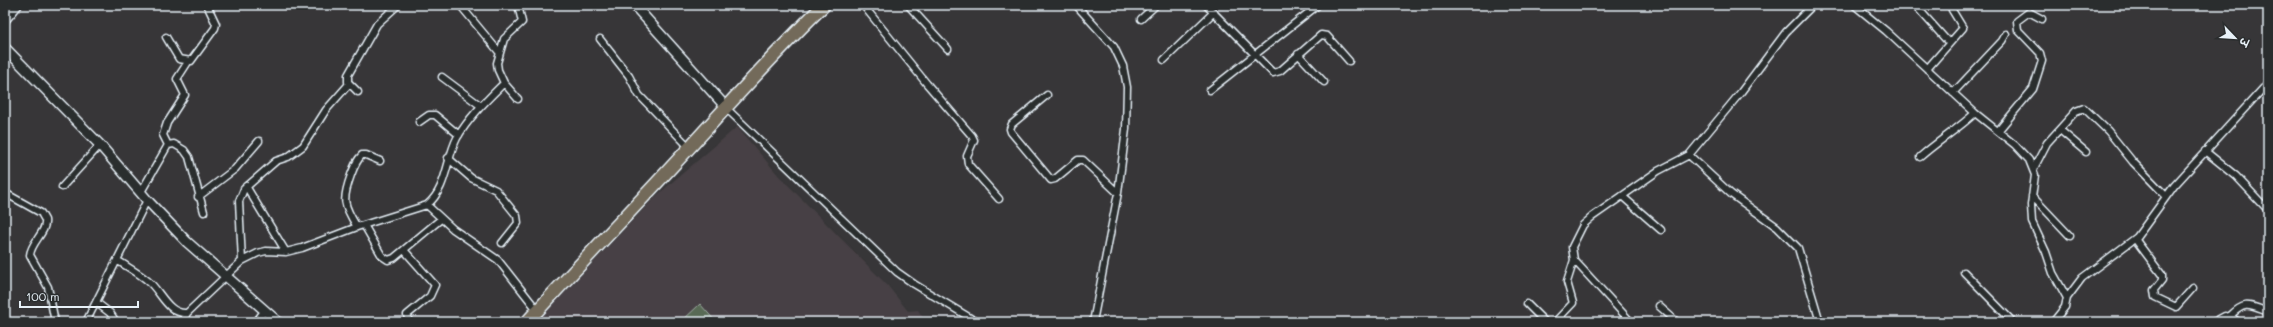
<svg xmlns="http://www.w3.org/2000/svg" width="2273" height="327" viewBox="0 0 2273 327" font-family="Mali,'Playpen Sans Deva',sans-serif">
<rect width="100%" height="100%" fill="#373638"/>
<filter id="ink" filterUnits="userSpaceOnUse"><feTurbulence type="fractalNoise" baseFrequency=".025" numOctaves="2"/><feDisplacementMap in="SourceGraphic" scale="8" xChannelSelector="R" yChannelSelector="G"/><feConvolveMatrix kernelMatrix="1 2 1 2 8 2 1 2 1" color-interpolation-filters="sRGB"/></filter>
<g filter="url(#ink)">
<!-- built -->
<path fill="#474044" d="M 737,127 L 779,176 L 888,286 L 908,311 L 918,310 L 926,322 L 537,322 L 656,196 Z"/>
<!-- green -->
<path fill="#586b55" stroke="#a0aea6" d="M 700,304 L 716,322 L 681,322 Z"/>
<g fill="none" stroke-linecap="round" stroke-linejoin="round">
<!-- street casing -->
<g stroke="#e8f1f8" stroke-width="9">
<path id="street" d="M 460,5 L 499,52
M 863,5 L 927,84 L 972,136 L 974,140 L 967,156 L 968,164 L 999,199
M 908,5 L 948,49
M 1076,5 L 1114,47 L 1123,66 L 1127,87 L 1126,129 L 1118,193 L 1093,322
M 1206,5 L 1273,73 L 1280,71 L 1321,35 L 1327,36 L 1349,61
M 1854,5 L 1886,31 L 1975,113 L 2015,145 L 2029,160 L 2035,175 L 2031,205 L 2032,222 L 2046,252 L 2053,273 L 2067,298 L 2065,307 L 2053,322
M 1915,5 L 1949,43
M 1141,19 L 1156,5
M 166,37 L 179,59 L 191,61 L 215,28 L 216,24 L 207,5
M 600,39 L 629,76 L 639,95 L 689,147
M 1298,54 L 1324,82
M 1164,60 L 1214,12
M 1927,69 L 1963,28 L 1952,10
M 442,77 L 481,106
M 1210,90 L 1318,5
M 358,92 L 348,82 L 348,75 L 377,24 L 398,5
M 1953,93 L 2002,41 L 2006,34
M 1047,95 L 1012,124 L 1010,129 L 1011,132 L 1051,180 L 1055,179 L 1078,160 L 1083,160 L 1118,193
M 518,99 L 504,83 L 498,70 L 497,63 L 504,39 L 522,22 L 518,5
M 725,107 L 897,272 L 914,284 L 977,322
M 419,122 L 429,115 L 435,115 L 459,135
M 2060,130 L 2086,152
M 1998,131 L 2033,89 L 2042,61 L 2040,53 L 2018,30 L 2017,21 L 2029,12 L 2042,19
M 168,145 L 163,135 L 167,123 L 185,95 L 177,79 L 188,62
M 2205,151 L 2236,176 L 2268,210
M 1689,155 L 1731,194 L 1777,227 L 1798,248 L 1820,322
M 1920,157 C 1938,141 1958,129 1975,113
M 448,158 L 471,178 L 496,190 L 517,216 L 518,223 L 502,243
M 2034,168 L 2047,143 L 2076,111 L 2084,108 L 2108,131 L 2133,162 L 2166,196
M 246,186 L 286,252
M 62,187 L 100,145
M 141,192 L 168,145 L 174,144 L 184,150 L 189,157 L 204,212
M 5,193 L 41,213 L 45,220 C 47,232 31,242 30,255 L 48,287 L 55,322
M 1622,196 L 1661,230
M 2032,196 L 2070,236
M 198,197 L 235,169 L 259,141
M 427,205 L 453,229 L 498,260 L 538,311
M 364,225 L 382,256 L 388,260 L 394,258 L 441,219
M 357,227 C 343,204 342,200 351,175 C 354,167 356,161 362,155 L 366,155 L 380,161
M 2135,239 L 2162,275 L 2162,280 L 2154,290 L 2155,297 L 2176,307 L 2193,288
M 404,250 L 435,285 L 430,296 L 407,315 L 409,322
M 117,260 C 127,267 139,273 148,281 C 160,290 168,315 187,313 L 242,261 L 258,253 L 266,251 L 286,252 L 302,248 L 357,227 L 427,205 C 447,189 446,159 457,138 C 469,117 487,100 504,83
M 242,261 L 239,201 L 244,189 L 276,161 L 288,157 L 303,146 L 326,110 L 349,84
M 1964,272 L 2013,322
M 2067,298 L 2082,278 L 2137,237 L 2174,186 L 2268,83
M 97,303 L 110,313 L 116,322
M 1527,304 L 1545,322
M 1659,306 L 1677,322
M 2230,316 C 2245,301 2249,305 2268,312
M 86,322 L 147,200
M 183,322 L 187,313
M 256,322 L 265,310
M 1555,322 L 1573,303 L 1567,282 L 1574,260
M 1631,322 L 1574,260 L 1572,247 L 1583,225 L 1592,217 L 1658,171 L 1689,155 L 1741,92 L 1786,32 L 1813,5
M 2214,322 L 2225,316 L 2233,318 L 2238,322"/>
</g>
<!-- secondary casing -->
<g stroke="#e8f1f8" stroke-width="12">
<path id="secondary" d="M 634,5 L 725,106
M 5,19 L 17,5
M 5,48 L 100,145 L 147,200 L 187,242 L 278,322"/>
</g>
<!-- highway casing -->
<g stroke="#e8f1f8" stroke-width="15">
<path id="highway" d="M 527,322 C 580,264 635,207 689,148 C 733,100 776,51 824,5"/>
</g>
<!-- street -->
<use href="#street" stroke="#2a2d2e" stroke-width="6"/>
<!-- secondary -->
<use href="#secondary" stroke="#2a2d2e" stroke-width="9"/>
<!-- highway -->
<use href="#highway" stroke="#736b5a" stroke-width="12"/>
</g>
</g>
<!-- margin -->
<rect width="2273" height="327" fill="none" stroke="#2a2d2e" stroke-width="20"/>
<rect x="10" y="10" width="2253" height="307" fill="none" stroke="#e8f1f8" stroke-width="1.5" filter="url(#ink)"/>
<!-- north arrow -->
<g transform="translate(2235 38) rotate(115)" stroke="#2a2d2e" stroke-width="3" paint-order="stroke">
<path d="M0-3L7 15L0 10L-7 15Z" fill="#e8f1f8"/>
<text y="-6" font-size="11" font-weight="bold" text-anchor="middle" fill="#e8f1f8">उ</text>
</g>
<!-- scale -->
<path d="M20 301v6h118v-6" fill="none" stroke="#e8f1f8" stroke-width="2"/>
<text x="26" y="301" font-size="12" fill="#e8f1f8" stroke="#2a2d2e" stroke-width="3" paint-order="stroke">100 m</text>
</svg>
